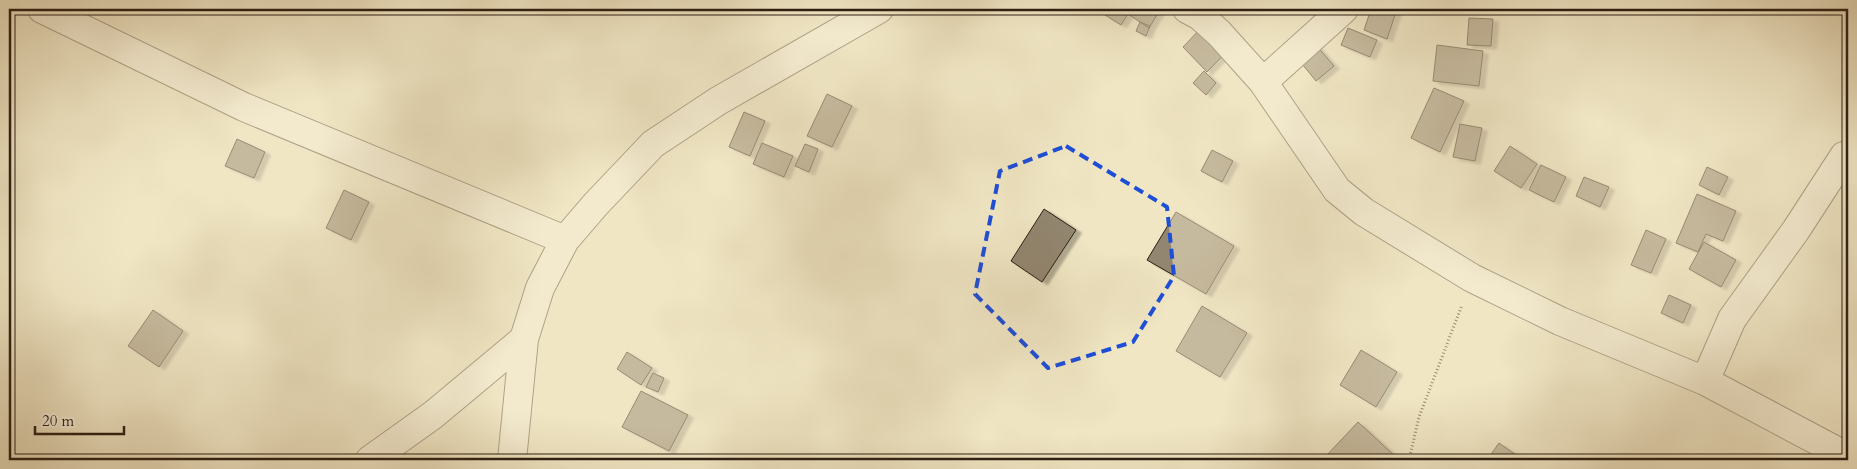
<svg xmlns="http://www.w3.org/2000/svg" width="1857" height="469" viewBox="0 0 1857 469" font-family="Cardo,serif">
<defs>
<filter id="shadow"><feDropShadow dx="5.5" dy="3" stdDeviation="1" flood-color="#0004"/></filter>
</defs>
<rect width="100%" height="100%" fill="#f0e6c4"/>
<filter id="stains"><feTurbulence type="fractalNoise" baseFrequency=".004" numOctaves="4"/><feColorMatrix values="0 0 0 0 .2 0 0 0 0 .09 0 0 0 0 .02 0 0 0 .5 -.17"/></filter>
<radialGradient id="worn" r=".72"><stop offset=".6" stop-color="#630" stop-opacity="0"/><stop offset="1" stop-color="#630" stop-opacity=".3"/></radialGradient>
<!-- building -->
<path fill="#92866f" stroke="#2c1e13" filter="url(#shadow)" d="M 1110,9 L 1158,9 L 1160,10 L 1149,28 L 1128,14 L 1121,25 L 1105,15 Z
M 1371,9 L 1397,9 L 1387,39 L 1364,30 Z
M 1469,18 L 1493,19 L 1491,46 L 1467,45 Z
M 1140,22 L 1150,26 L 1146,36 L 1136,31 Z
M 1204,25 L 1229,49 L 1207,72 L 1183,47 Z
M 1348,28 L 1377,40 L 1370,57 L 1341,45 Z
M 1315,44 L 1334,66 L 1316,81 L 1298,59 Z
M 1437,45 L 1483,51 L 1479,86 L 1433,81 Z
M 1204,71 L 1216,83 L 1206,95 L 1193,83 Z
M 1434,88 L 1464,101 L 1440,152 L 1411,138 Z
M 827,94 L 852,106 L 832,147 L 807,136 Z
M 744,112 L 765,121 L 750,156 L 729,147 Z
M 1460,124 L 1482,128 L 1475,161 L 1453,157 Z
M 237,139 L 265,152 L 254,178 L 225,166 Z
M 762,143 L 793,156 L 784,177 L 753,164 Z
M 805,144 L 818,149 L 809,172 L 795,166 Z
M 1510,146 L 1537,164 L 1521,188 L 1494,171 Z
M 1212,150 L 1233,161 L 1222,182 L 1201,171 Z
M 1541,165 L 1566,177 L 1554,202 L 1529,190 Z
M 1707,167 L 1728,177 L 1719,195 L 1699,185 Z
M 1584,177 L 1609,187 L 1600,207 L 1576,196 Z
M 344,190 L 369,202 L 351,240 L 326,228 Z
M 1697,194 L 1736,211 L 1723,241 L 1706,234 L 1698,252 L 1676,243 Z
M 1044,209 L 1076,230 L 1042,282 L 1011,261 Z
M 1176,212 L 1234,246 L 1206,294 L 1147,260 Z
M 1646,230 L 1666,239 L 1651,273 L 1631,265 Z
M 1704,242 L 1736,260 L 1721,287 L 1689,269 Z
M 1669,295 L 1691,305 L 1683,323 L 1661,313 Z
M 1202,306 L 1247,333 L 1220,377 L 1176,351 Z
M 153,310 L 183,331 L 159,367 L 128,346 Z
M 1361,350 L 1397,372 L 1376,407 L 1340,385 Z
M 627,352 L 652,368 L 641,385 L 617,369 Z
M 653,373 L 664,378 L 658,392 L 646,387 Z
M 641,391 L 688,415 L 669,451 L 622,427 Z
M 1358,422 L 1395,456 L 1391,460 L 1330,460 L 1326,456 Z
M 1499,443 L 1523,460 L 1487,460 Z"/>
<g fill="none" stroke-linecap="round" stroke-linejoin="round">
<!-- street casing -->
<g stroke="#5d503f" stroke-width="30">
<path id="street" d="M 42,9 L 244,107 L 565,240
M 1187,9 L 1200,16 L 1219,33 L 1263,82 L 1337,190 L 1364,212 L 1472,278 L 1560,321 L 1705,381 L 1848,457
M 1263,82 L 1344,9
M 1705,381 L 1732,319 L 1796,230 L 1844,156
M 370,460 L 433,415 L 524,339
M 512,460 L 524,339 L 540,288 L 565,240 L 596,204 L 653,144 L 718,101 L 879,9"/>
</g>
<!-- path -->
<path stroke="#2c1e13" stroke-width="3" stroke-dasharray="1 2.5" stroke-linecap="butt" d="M 1409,460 L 1419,417 L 1462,305"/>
<!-- street -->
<use href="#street" stroke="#f5efd9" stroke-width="28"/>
</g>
<!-- marked area -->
<path d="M0 0H1857V469H0ZM 1066,146 L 1167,207 L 1174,276 L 1133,342 L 1048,368 L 975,294 L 1000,171 Z" fill="#f0e6c4" fill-opacity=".55" fill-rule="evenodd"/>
<path fill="none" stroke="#1d4ed8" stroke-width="4" stroke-dasharray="10 6" stroke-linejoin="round" d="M 1066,146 L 1167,207 L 1174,276 L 1133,342 L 1048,368 L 975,294 L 1000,171 Z"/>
<!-- margin -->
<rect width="1857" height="469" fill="none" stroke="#f0e6c4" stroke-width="30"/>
<rect x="10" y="10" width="1837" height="449" fill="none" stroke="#2c1e13" stroke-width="2.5"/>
<rect x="15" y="15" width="1827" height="439" fill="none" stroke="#2c1e13"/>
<!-- scale -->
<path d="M35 426v8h89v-8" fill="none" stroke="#2c1e13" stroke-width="2.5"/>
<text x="42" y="426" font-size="15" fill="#2c1e13" stroke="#f5efd9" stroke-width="4" paint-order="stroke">20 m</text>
<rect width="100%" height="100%" filter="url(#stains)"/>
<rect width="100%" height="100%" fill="url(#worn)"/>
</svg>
